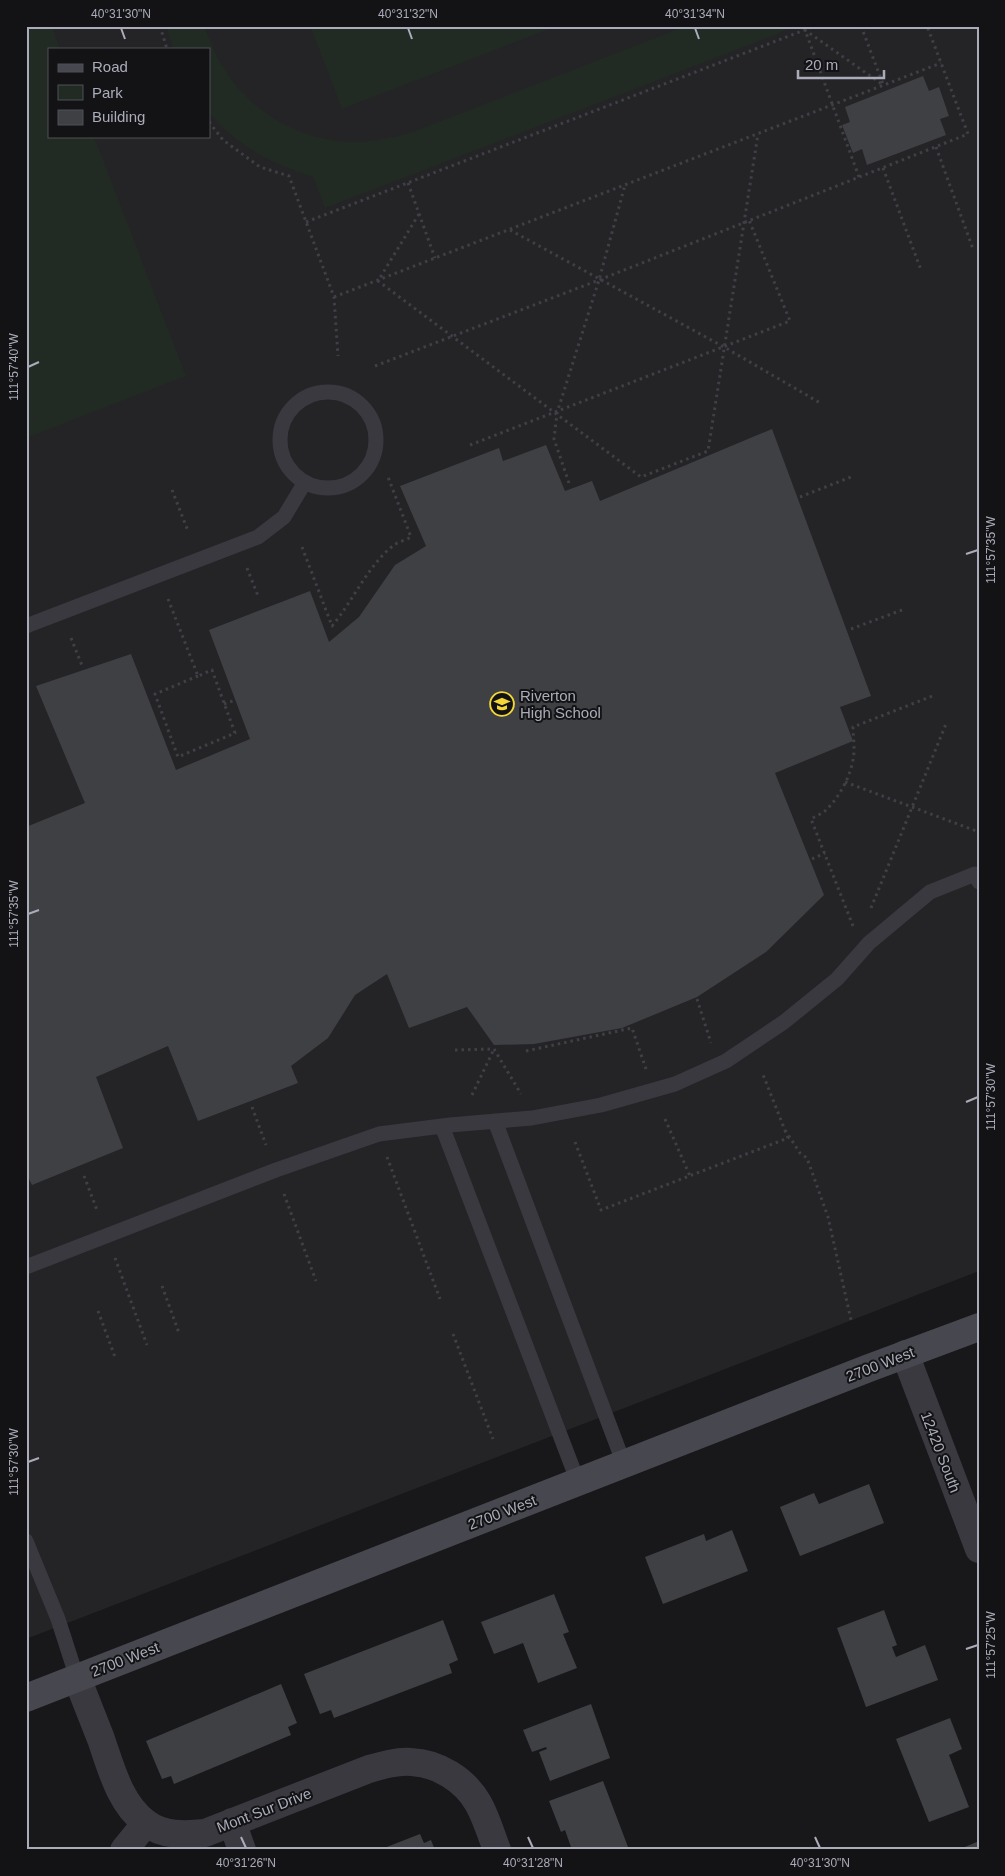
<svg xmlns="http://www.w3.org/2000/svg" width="1005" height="1876" viewBox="0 0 1005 1876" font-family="Arial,sans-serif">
<rect width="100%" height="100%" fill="#18181a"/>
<!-- built -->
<path fill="#242427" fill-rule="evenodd" d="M 26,26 L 979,26 L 979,1271 L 26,1639 ZM 49,49 L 209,49 L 209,136 L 49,136 Z"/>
<!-- green -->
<path fill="#222a24" d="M 26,26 L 52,26 L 60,49 L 49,49 L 49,136 L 94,136 L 186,376 L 26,438 Z
M 166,26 L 205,26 C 224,93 284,141 354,142 C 372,142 389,138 407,134 L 686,26 L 794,26 L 775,35 L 325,208 L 313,177 C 272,164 237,146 209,113 L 209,49 L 173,49 Z
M 310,26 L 557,26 L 342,109 Z"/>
<!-- building -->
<path fill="#3f4044" d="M 923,76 L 929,91 L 939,87 L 949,116 L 940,119 L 946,135 L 867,165 L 862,149 L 853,153 L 842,125 L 850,122 L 845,107 Z
M 772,429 L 871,696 L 840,707 L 853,741 L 775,773 L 824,895 L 766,952 L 697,997 L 622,1028 L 534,1044 L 494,1045 L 467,1007 L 409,1028 L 387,974 L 355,995 L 328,1038 L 291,1066 L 298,1083 L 198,1121 L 168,1046 L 96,1077 L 123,1148 L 32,1185 L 26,1173 L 26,827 L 85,803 L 36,686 L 131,654 L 176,770 L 250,739 L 209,630 L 310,591 L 329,642 L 359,617 L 395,565 L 426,546 L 400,486 L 499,448 L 503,461 L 546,445 L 565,491 L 592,481 L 600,501 Z
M 869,1484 L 884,1523 L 800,1556 L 780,1507 L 814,1493 L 819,1504 Z
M 732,1530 L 748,1571 L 663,1604 L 645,1557 L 704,1534 L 706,1541 Z
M 554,1594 L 569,1632 L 563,1634 L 577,1668 L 538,1683 L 523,1643 L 494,1654 L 481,1622 Z
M 884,1610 L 897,1645 L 892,1647 L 896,1657 L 925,1645 L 938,1680 L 866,1707 L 837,1628 Z
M 443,1620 L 458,1660 L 449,1664 L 452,1673 L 334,1718 L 331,1710 L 320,1714 L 304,1674 Z
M 281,1684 L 297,1723 L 288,1727 L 291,1735 L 174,1784 L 171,1776 L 162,1779 L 146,1741 Z
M 591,1704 L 610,1758 L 550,1781 L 539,1752 L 547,1749 L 546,1747 L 532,1752 L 523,1730 Z
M 950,1718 L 962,1749 L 949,1755 L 969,1807 L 929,1822 L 896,1739 Z
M 603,1781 L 628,1847 L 621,1850 L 572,1850 L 565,1830 L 561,1832 L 549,1801 Z
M 420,1834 L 424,1843 L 431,1840 L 435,1850 L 379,1850 Z
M 979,1841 L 979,1850 L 958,1850 Z"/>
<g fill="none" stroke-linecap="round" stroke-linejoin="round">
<!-- path -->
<path stroke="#3f4046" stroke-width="3" stroke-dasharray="2.5 4" stroke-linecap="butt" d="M 160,26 L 167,49
M 861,26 L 883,84
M 209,122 L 223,140 L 260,167 L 289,176 L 334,297 L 338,356
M 936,147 L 973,249
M 883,168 L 921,270
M 859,177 L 805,30 L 883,85
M 408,183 L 435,258
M 419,214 L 378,281 L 641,477 L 708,451 L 758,134
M 306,222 L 815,26
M 510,230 L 724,347 L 822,404
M 334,297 L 941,63
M 375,366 L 599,280 L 968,134 L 927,26
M 470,445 L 790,321 L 749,220
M 569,483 L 554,439 L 557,413 L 599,280 L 625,185
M 172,490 L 188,531
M 800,497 L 851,477
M 302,547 L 332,626 C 353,601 368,565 394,545 C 398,542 406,540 411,537 L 388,477
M 247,568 L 258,596
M 168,599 L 198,676 L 212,670 L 235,733 L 178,757 L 155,694 L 198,676
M 851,629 L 902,610
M 71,638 L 83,668
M 224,704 L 233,701
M 845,782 L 979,832
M 812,859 L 825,853
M 871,908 L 946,724
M 853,926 L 811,819 C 816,816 821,814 825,811 C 841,796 855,769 854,747 C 854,740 853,734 853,727 L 935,695
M 697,999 L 711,1043
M 494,1049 L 521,1094
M 455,1050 L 494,1049
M 526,1051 L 632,1028 L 646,1069
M 472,1095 L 494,1049
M 252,1107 L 266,1145
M 665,1119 L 690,1176
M 785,1130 L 800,1153 L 807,1158 L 828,1217 L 851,1320
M 575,1142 L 601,1210 L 788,1138 L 762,1072
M 387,1157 L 440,1299
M 84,1176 L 97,1210
M 284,1194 L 316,1281
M 115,1258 L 147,1345
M 162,1286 L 179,1333
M 98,1311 L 115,1357
M 453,1334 L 493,1439"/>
<!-- service -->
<path stroke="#39393f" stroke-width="15" d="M280 440a48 48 0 1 1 96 0a48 48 0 1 1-96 0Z
M 26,626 L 258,537 L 284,517 L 305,482
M 495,1121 L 624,1464
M 442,1126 L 578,1482
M 26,1267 L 276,1170 L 379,1134 L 450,1125 L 532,1118 L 601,1105 L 675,1084 L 726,1061 L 784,1022 L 837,979 L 869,943 L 930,892 L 975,874 L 979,882
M 26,1541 L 58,1619 L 77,1678"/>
<!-- minor -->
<path stroke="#39393f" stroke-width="28" d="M 905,1354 L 979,1549
M 77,1678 C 85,1698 93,1719 101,1739 C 111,1768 120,1804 146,1823 C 163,1836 185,1835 205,1833 L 369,1769 C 383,1765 397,1761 411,1762 C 438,1763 465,1780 478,1803 C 486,1817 491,1834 497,1850
M 232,1822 L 242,1850
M 124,1850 L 146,1823"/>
<!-- secondary -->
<path stroke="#47474f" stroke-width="28" d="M 26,1698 L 869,1368 L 979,1327"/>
</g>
<!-- ticks -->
<path fill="none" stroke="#aaacba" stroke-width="2" d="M 121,28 L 125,39M 408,28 L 412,39M 695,28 L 699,39M 28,367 L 39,362M 966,554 L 978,550M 28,914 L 39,910M 966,1102 L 978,1097M 28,1462 L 39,1458M 966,1649 L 978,1645M 241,1837 L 246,1848M 528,1837 L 533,1848M 815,1837 L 820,1848"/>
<!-- icons -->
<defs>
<g id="school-ring" transform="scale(1.25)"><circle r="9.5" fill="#131315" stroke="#f4d636" stroke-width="1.5"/><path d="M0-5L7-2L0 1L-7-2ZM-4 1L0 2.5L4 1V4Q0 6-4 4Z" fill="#f4d636"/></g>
</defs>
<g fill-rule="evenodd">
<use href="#school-ring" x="502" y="704"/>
</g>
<g text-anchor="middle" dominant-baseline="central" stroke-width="4" stroke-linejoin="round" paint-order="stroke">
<!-- poi labels -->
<g font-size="15" fill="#aaacba" stroke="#131315" text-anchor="start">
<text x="520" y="695">Riverton<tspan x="520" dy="17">High School</tspan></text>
</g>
<!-- street labels -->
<g font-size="15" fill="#aaacba" stroke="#131315">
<text transform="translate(880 1364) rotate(-21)">2700 West</text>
<text transform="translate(941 1452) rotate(69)">12420 South</text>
<text transform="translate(502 1512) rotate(-21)">2700 West</text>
<text transform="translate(125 1659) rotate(-21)">2700 West</text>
<text transform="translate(264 1810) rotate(-21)">Mont Sur Drive</text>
</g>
</g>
<!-- border -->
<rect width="1005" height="1876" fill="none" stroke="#131315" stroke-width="55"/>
<!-- legend -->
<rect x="48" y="48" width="162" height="90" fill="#131315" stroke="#4f5057"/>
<rect x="58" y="64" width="25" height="8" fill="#47474f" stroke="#4f5057"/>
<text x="92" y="72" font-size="15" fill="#aaacba">Road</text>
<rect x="58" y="85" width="25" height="15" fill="#222a24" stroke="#4f5057"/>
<text x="92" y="98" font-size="15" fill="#aaacba">Park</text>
<rect x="58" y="110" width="25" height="15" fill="#3f4044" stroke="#4f5057"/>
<text x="92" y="122" font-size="15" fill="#aaacba">Building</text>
<!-- scale -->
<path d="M798 70v8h86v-8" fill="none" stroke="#aaacba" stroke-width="2.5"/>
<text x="805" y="70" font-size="15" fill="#aaacba" stroke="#131315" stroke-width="4" paint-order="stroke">20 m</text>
<rect x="28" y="28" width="950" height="1820" fill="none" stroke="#aaacba" stroke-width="2"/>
<g font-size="12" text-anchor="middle" fill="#aaacba">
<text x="121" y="18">40°31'30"N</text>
<text x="408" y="18">40°31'32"N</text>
<text x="695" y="18">40°31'34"N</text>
<text transform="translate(14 367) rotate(-90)" y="4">111°57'40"W</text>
<text transform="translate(991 550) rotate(-90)" y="4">111°57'35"W</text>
<text transform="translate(14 914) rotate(-90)" y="4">111°57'35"W</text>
<text transform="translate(991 1097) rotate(-90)" y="4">111°57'30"W</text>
<text transform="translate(14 1462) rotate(-90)" y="4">111°57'30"W</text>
<text transform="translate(991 1645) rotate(-90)" y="4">111°57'25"W</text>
<text x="246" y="1867">40°31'26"N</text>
<text x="533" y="1867">40°31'28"N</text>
<text x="820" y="1867">40°31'30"N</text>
</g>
</svg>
